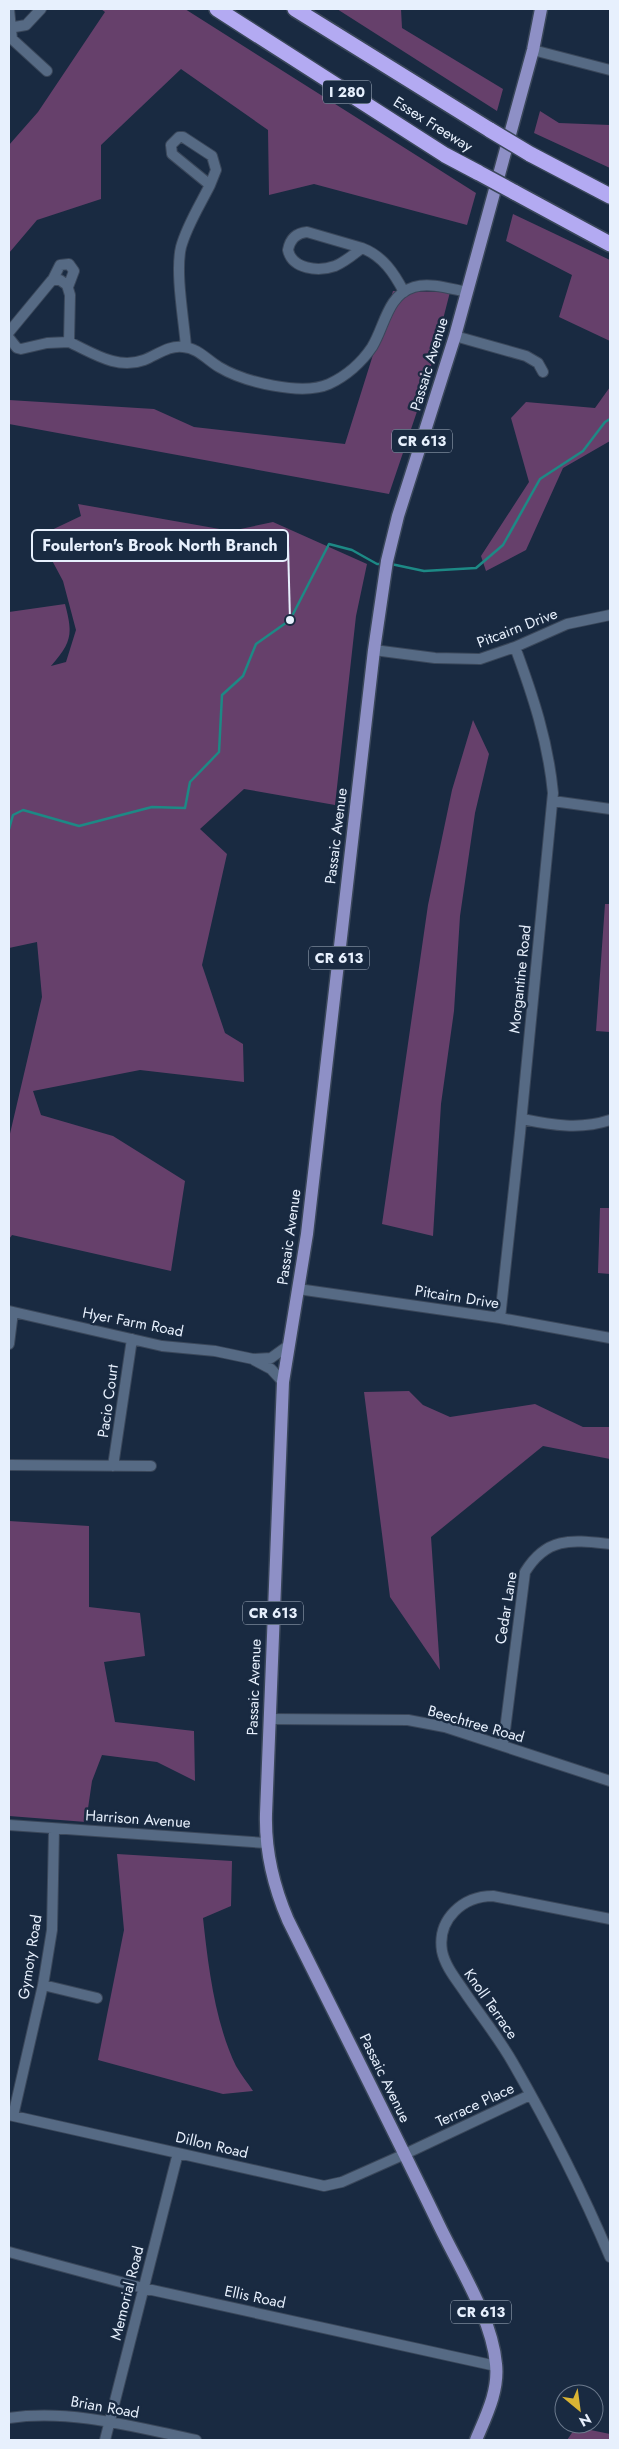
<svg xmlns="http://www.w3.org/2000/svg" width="619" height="2449" viewBox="0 0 619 2449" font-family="Jost,sans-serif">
<rect width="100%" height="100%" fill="#192a41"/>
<!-- green -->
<path fill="#66406b" d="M 101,9 L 185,9 L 476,193 L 467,225 L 314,184 L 269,195 L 268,130 L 181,69 L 101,145 L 101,199 L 37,220 L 9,253 L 9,145 L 38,112 L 105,12 Z
M 337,9 L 401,9 L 402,28 L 503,89 L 497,111 Z
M 540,111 L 559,123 L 610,125 L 610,168 L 534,133 Z
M 513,214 L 610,260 L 610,341 L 559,317 L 572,275 L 506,241 Z
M 393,291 L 450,292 L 427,382 L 389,494 L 9,424 L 9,400 L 154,409 L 194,427 L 345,444 Z
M 610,387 L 610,441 L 563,468 L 526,550 L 486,571 L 481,556 L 529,482 L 511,418 L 526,402 L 595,408 Z
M 78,504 L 231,531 L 273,522 L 367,564 L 356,616 L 335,805 L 244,789 L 200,829 L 227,854 L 202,965 L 225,1033 L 243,1044 L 244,1082 L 140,1070 L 33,1091 L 41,1115 L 113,1136 L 185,1181 L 171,1271 L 12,1235 L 9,1239 L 9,1138 L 42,997 L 37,942 L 9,948 L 9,612 L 65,604 C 73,634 72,642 51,666 L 66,662 L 76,630 L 63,581 L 39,536 L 81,516 Z
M 473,720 L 489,754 L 475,813 L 460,916 L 454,1011 L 441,1104 L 433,1236 L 382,1224 L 428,905 L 452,790 Z
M 605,904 L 610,904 L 610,1032 L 596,1031 Z
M 600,1208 L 610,1208 L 610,1274 L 598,1273 Z
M 409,1391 L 423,1405 L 450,1417 L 535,1404 L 583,1427 L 610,1427 L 610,1459 L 543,1446 L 431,1537 L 440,1670 L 390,1597 L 364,1392 Z
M 9,1521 L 89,1526 L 89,1607 L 140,1613 L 145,1656 L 104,1662 L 115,1722 L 194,1731 L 195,1781 L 157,1762 L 102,1755 L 92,1781 L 86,1822 L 9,1816 Z
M 117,1854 L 232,1861 L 231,1906 L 203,1918 C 208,1965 215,2023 236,2066 C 241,2075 248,2083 253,2091 L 223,2094 L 98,2060 L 124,1930 Z
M 576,2427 L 610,2434 L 610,2440 L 567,2440 Z"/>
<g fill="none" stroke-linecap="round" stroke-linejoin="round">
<!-- stream -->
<path stroke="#1d8985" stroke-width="2.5" d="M 391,564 L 424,571 L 476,568 L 503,545 L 540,479 L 583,451 L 605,422 L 610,419
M 9,829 L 13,815 L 23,810 L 79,826 L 152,807 L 185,808 L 190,782 L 219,752 L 222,695 L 243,676 L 256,644 L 290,620 L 329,544 L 352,550 L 377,564 L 383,564"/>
<!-- minor casing -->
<g stroke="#3a475a" stroke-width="12">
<path id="minor" d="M 9,9 L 12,39 L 47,71
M 9,28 L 26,25 L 41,9
M 533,50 L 610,70
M 179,137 L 183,137 L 212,156 L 216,170 L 210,185 L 172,154 L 171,145 Z
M 307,232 L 362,248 C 354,254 345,262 335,266 C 318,272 292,269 288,250 C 290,239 296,233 307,232 Z
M 362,248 C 383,256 394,273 404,292
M 52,281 L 60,265 L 69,264 L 74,271 L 68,287
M 9,332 L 52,280 L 60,280 L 67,285 L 70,295 L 69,342 L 47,343 L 21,349 L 17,348 L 9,338
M 455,336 L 526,356 L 538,363 L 543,372
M 69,342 C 93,353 117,370 144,360 C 157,355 169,345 183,347 C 198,348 207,360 219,367 C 244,382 302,396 329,384 C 346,376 362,362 372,347 C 385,326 387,295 414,287 C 430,282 451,289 467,292
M 186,347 C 184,320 175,273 181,247 C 187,225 200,205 210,185
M 374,650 L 435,658 L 480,659 L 515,647 L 567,624 L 610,615
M 553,801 L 610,809
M 522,1119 C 552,1125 580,1130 610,1120
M 298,1289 L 500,1318 L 610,1338
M 9,1311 L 162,1346 L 215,1351 L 253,1359 L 271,1358 L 289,1345
M 500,1318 L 520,1133 L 553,793 C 548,741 533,696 515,647
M 9,1344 L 13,1312
M 254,1360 L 271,1369 L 283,1382
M 9,1465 L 151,1466
M 113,1466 L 132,1339
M 269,1719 L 408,1720 L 445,1727 L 610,1781
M 503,1746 L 525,1572 C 547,1536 572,1540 610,1544
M 9,1825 L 266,1843
M 610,1919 L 493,1896 C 463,1896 437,1919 442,1951 C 445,1966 456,1979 464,1991 C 480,2015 499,2038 513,2063 C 548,2124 583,2193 610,2257
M 43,1985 L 97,1998
M 9,2115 L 324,2186 L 342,2182 L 405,2154 L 530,2095
M 13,2116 L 43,1985 L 52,1930 L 54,1829
M 9,2252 L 143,2288 L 496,2366
M 9,2418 C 72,2409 134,2427 196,2440
M 105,2440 L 178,2153"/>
</g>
<!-- major casing -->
<g stroke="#3a475a" stroke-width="15">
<path id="major" d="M 476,2440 C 486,2416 499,2391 496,2364 C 492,2318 459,2267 439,2225 C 390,2123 338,2021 288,1920 C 273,1885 265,1852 266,1814 L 283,1382 L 307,1234 L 374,650 L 387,561 L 398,516 L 455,336 L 533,50 L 541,9"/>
</g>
<!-- highway casing -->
<g stroke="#3a475a" stroke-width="18">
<path id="highway" d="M 217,9 L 445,155 L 479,173
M 295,9 L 490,130
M 530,154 L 610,196
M 514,192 L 610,244"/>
</g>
<!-- minor -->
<use href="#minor" stroke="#566a84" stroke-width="10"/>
<!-- major -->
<use href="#major" stroke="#8e90c6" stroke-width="12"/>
<!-- highway -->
<use href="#highway" stroke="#b3aaf2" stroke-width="15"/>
<!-- highway-bridge casing -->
<g stroke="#3a475a" stroke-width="18" stroke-linecap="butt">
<path id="highway-bridge" d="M 490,130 L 530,154
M 479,173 L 514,192"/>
</g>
<!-- highway-bridge -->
<use href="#highway-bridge" stroke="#b3aaf2" stroke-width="15"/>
</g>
<g text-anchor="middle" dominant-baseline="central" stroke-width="5" stroke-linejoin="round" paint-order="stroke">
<!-- shield labels -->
<g fill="#192a41" stroke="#a9b5c5" stroke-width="1">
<rect x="323" y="80.5" width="48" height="23" rx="4"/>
<rect x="392" y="429.5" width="60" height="23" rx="4"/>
<rect x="309" y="946.5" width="60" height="23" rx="4"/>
<rect x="243" y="1601.5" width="60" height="23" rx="4"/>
<rect x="451" y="2300.5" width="60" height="23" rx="4"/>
</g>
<g font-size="14" font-weight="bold" fill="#e7f0fd">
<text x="347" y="92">I 280</text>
<text x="422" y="441">CR 613</text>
<text x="339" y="958">CR 613</text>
<text x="273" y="1613">CR 613</text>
<text x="481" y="2312">CR 613</text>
</g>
<!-- street labels -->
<g font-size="15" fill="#e7f0fd" stroke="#192a41">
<text transform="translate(433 124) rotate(32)">Essex Freeway</text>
<text transform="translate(429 364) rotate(-73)">Passaic Avenue</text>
<text transform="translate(517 628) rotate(-21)">Pitcairn Drive</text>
<text transform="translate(336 836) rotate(-83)">Passaic Avenue</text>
<text transform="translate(520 979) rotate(-84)">Morgantine Road</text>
<text transform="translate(289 1237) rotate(-82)">Passaic Avenue</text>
<text transform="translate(457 1297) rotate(9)">Pitcairn Drive</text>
<text transform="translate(133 1322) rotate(11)">Hyer Farm Road</text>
<text transform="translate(108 1401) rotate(-82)">Pacio Court</text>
<text transform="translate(506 1608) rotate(-81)">Cedar Lane</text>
<text transform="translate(254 1687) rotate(-88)">Passaic Avenue</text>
<text transform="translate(476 1724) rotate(16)">Beechtree Road</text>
<text transform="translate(138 1819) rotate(4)">Harrison Avenue</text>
<text transform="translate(30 1957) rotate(-81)">Gymoty Road</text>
<text transform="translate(491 2004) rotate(55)">Knoll Terrace</text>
<text transform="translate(385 2078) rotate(64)">Passaic Avenue</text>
<text transform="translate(475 2105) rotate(-25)">Terrace Place</text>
<text transform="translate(212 2145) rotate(13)">Dillon Road</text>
<text transform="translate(127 2293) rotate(-76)">Memorial Road</text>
<text transform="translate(255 2297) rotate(12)">Ellis Road</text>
<text transform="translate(105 2407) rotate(10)">Brian Road</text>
</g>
</g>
<!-- callouts -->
<path fill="none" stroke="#e7f0fd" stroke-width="2" d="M290 620L288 545"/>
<circle fill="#e7f0fd" stroke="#192a41" stroke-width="2" cx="290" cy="620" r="5"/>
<rect fill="#192a41" stroke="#e7f0fd" stroke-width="2" x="32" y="530" width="256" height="31" rx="5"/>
<g font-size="16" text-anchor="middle" font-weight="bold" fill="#e7f0fd">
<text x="160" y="551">Foulerton's Brook North Branch</text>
</g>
<!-- border -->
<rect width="619" height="2449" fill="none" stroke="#e7f0fd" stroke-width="20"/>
<!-- north arrow -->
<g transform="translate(579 2409) rotate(151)"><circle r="24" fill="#192a41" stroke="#6b798c"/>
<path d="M0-4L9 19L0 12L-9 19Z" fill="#d9b434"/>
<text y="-8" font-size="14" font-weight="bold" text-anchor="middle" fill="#e7f0fd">N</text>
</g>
</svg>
